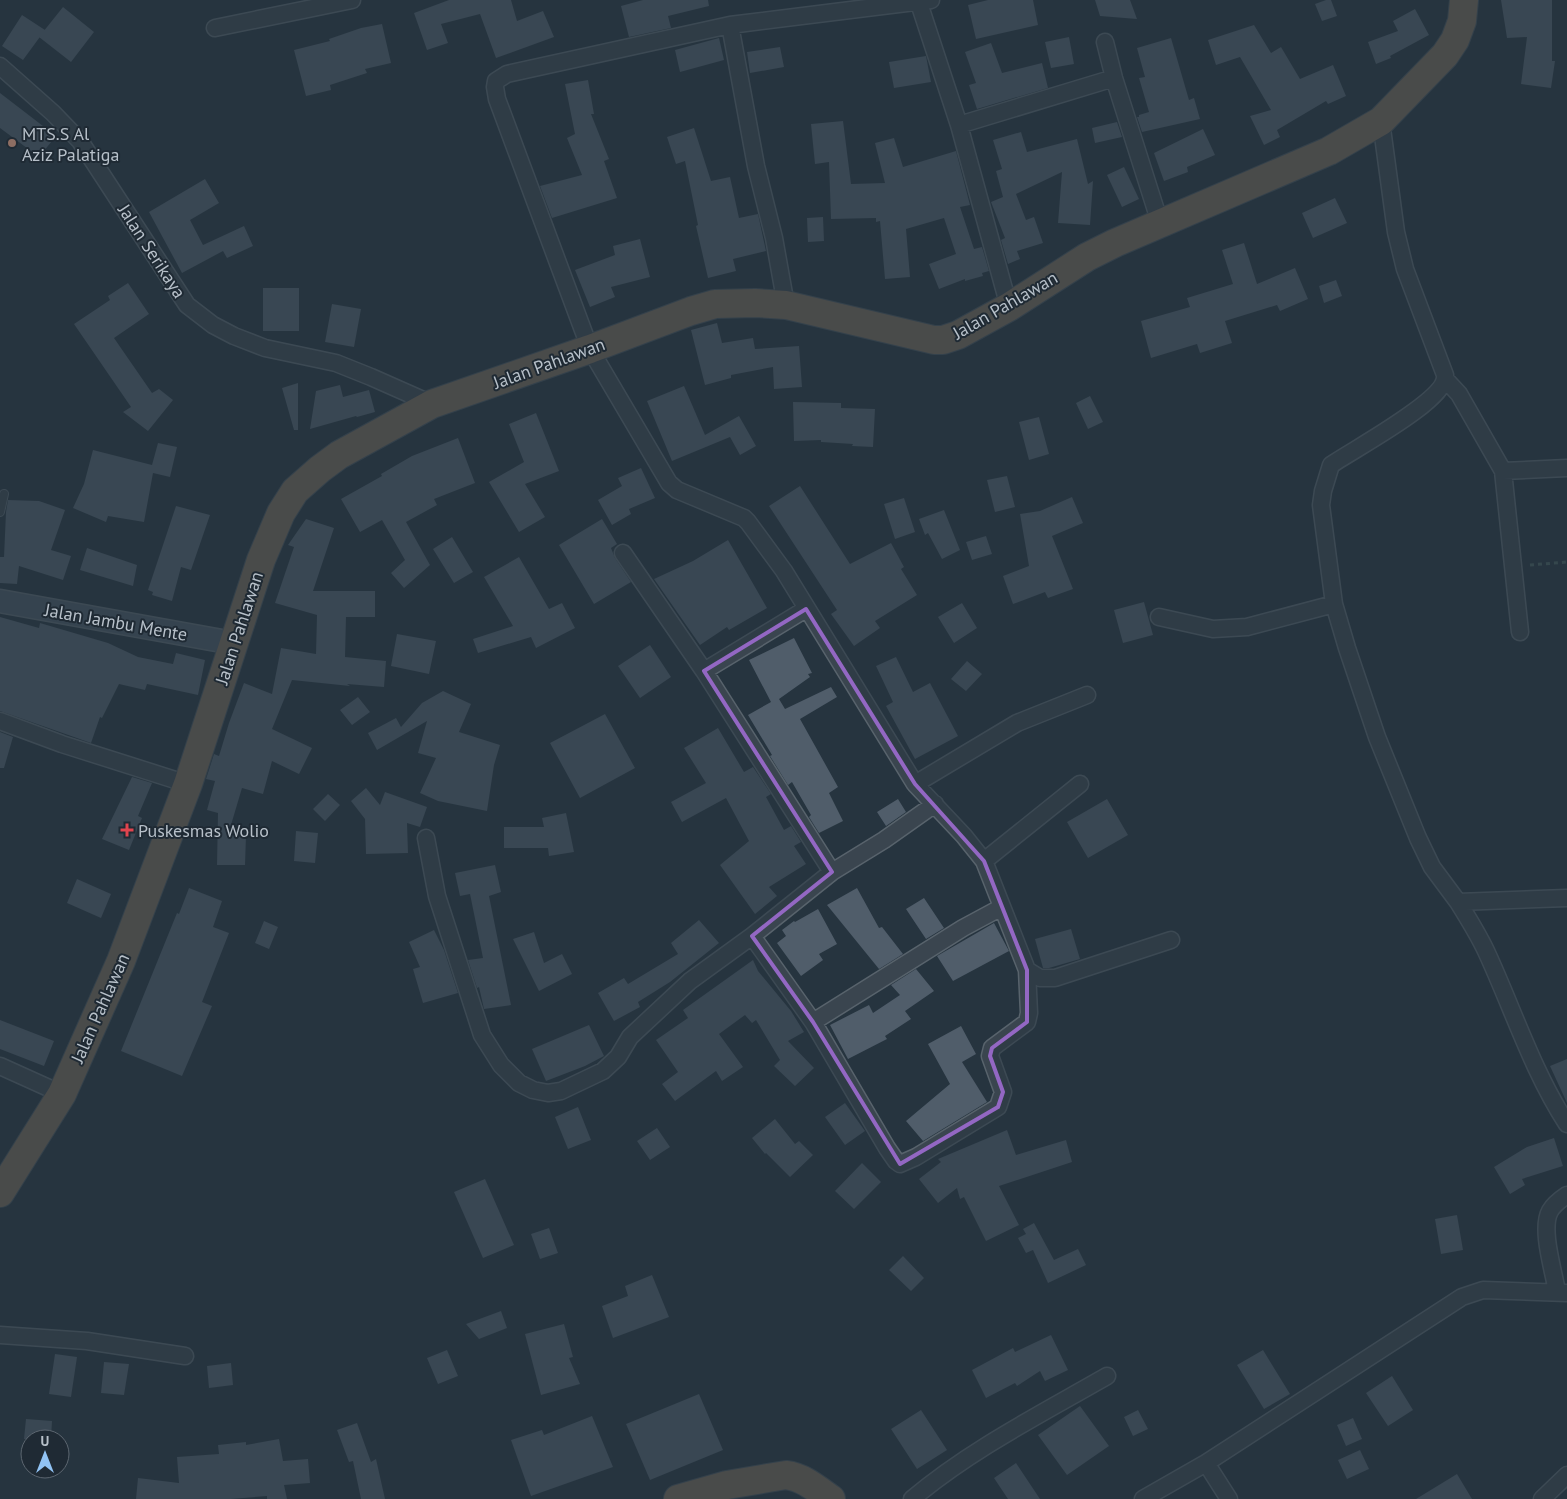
<svg xmlns="http://www.w3.org/2000/svg" width="1567" height="1499" viewBox="0 0 1567 1499" font-family="'PT Sans',sans-serif">
<rect width="100%" height="100%" fill="#26343f"/>
<!-- building -->
<path fill="#505d6a" d="M 449,0 L 511,0 L 517,21 L 543,11 L 554,37 L 496,58 L 480,14 L 441,24 L 448,43 L 427,50 L 414,13 Z
M 643,0 L 708,0 L 709,6 L 668,16 L 671,28 L 629,37 L 621,6 Z
M 988,0 L 1033,0 L 1038,25 L 976,39 L 968,5 Z
M 1095,0 L 1130,0 L 1137,19 L 1100,16 Z
M 1326,0 L 1331,0 L 1337,16 L 1322,21 L 1315,4 Z
M 1501,0 L 1552,0 L 1552,61 L 1555,61 L 1551,88 L 1521,84 L 1527,37 L 1507,38 Z
M 63,7 L 94,32 L 71,62 L 39,37 Z
M 1415,9 L 1429,35 L 1390,56 L 1391,58 L 1376,64 L 1368,42 L 1398,31 L 1393,21 Z
M 22,15 L 45,30 L 23,60 L 2,46 Z
M 382,24 L 391,63 L 365,69 L 367,73 L 330,85 L 331,90 L 306,96 L 294,50 L 330,41 L 329,39 L 361,28 Z
M 1254,25 L 1271,53 L 1281,47 L 1300,79 L 1333,65 L 1346,96 L 1328,104 L 1326,101 L 1277,130 L 1280,137 L 1264,145 L 1250,116 L 1271,110 L 1240,57 L 1216,65 L 1208,40 Z
M 1069,37 L 1074,64 L 1051,68 L 1045,42 Z
M 719,38 L 724,60 L 680,72 L 675,50 Z
M 1171,38 L 1189,100 L 1194,98 L 1200,119 L 1142,132 L 1137,117 L 1139,117 L 1139,115 L 1149,112 L 1139,78 L 1145,77 L 1137,48 Z
M 991,43 L 1002,73 L 1042,63 L 1048,88 L 977,109 L 969,85 L 976,83 L 965,52 Z
M 780,47 L 784,67 L 750,73 L 747,52 Z
M 926,56 L 931,82 L 894,88 L 889,62 Z
M 588,80 L 594,114 L 591,114 L 609,159 L 604,161 L 617,198 L 552,218 L 540,186 L 582,175 L 567,138 L 575,134 L 565,84 Z
M 0,93 L 56,136 L 39,157 L 0,128 Z
M 843,121 L 851,184 L 885,183 L 875,143 L 894,138 L 903,167 L 956,151 L 970,205 L 960,207 L 974,249 L 982,247 L 989,271 L 982,273 L 983,276 L 965,281 L 965,279 L 939,289 L 929,264 L 956,254 L 944,218 L 906,229 L 910,277 L 885,279 L 880,221 L 876,222 L 876,218 L 831,219 L 829,162 L 815,164 L 811,124 Z
M 1117,122 L 1122,137 L 1095,143 L 1092,128 Z
M 694,128 L 711,181 L 730,177 L 739,218 L 758,214 L 766,251 L 733,259 L 736,271 L 708,278 L 696,226 L 698,225 L 685,161 L 676,164 L 667,137 Z
M 1203,129 L 1215,155 L 1187,167 L 1188,172 L 1164,181 L 1154,153 Z
M 1021,132 L 1027,152 L 1077,139 L 1088,184 L 1093,181 L 1090,225 L 1058,223 L 1062,172 L 1016,194 L 1026,220 L 1034,217 L 1043,243 L 1017,251 L 1020,259 L 1008,264 L 1001,240 L 1005,238 L 991,202 L 1003,197 L 996,171 L 1002,169 L 993,140 Z
M 1124,167 L 1139,199 L 1122,207 L 1107,175 Z
M 205,179 L 219,203 L 190,220 L 203,245 L 244,226 L 253,246 L 227,258 L 223,251 L 182,273 L 149,212 Z
M 1335,198 L 1347,223 L 1313,238 L 1302,213 Z
M 823,217 L 824,241 L 808,242 L 807,218 Z
M 640,239 L 650,277 L 611,287 L 615,297 L 590,307 L 575,270 L 615,255 L 613,246 Z
M 1244,243 L 1257,284 L 1295,268 L 1308,299 L 1280,311 L 1277,305 L 1225,321 L 1232,343 L 1200,353 L 1197,344 L 1151,358 L 1141,321 L 1190,307 L 1187,298 L 1233,284 L 1222,250 Z
M 1336,280 L 1342,296 L 1324,303 L 1319,286 Z
M 128,283 L 149,314 L 114,338 L 152,393 L 159,389 L 173,400 L 148,431 L 123,412 L 131,407 L 74,324 L 110,300 L 108,296 Z
M 263,288 L 299,288 L 299,331 L 263,331 Z
M 332,304 L 361,309 L 354,347 L 325,342 Z
M 717,323 L 722,343 L 753,338 L 755,349 L 799,346 L 802,387 L 774,389 L 773,367 L 731,375 L 731,378 L 705,385 L 691,330 Z
M 298,383 L 298,430 L 294,430 L 282,388 Z
M 340,385 L 343,397 L 369,390 L 375,412 L 357,417 L 356,416 L 310,429 L 316,391 Z
M 684,386 L 705,435 L 739,416 L 756,446 L 740,455 L 730,437 L 672,461 L 647,401 Z
M 1090,396 L 1103,422 L 1088,429 L 1076,403 Z
M 793,402 L 841,403 L 841,408 L 875,409 L 873,447 L 852,446 L 853,444 L 821,442 L 821,440 L 794,441 Z
M 536,413 L 559,471 L 525,484 L 545,517 L 519,532 L 489,482 L 524,462 L 509,424 Z
M 1039,417 L 1049,454 L 1029,460 L 1019,422 Z
M 458,438 L 475,483 L 434,499 L 437,505 L 406,522 L 430,565 L 404,588 L 391,573 L 405,560 L 382,520 L 360,532 L 341,499 L 382,476 L 381,474 L 412,456 Z
M 158,443 L 177,447 L 170,477 L 153,473 L 144,522 L 108,516 L 106,522 L 73,508 L 84,484 L 93,450 L 152,465 Z
M 641,468 L 655,498 L 629,509 L 631,514 L 612,525 L 598,500 L 622,486 L 618,478 Z
M 1007,476 L 1015,507 L 995,512 L 987,480 Z
M 800,486 L 850,564 L 891,543 L 904,567 L 901,569 L 917,595 L 875,621 L 880,628 L 854,646 L 831,614 L 837,610 L 769,506 Z
M 1072,497 L 1083,523 L 1052,536 L 1073,589 L 1048,598 L 1045,592 L 1013,604 L 1003,576 L 1029,566 L 1020,514 L 1040,511 Z
M 904,498 L 915,532 L 895,539 L 884,504 Z
M 8,500 L 39,501 L 65,510 L 51,550 L 71,556 L 63,580 L 19,566 L 17,584 L 0,583 L 0,557 L 4,557 L 6,512 Z
M 176,506 L 210,515 L 191,570 L 181,567 L 172,601 L 152,595 L 153,592 L 148,590 Z
M 944,510 L 960,550 L 942,559 L 928,533 L 925,535 L 919,519 Z
M 306,519 L 334,528 L 313,591 L 375,591 L 375,617 L 346,617 L 345,657 L 386,661 L 384,687 L 347,684 L 350,686 L 292,680 L 272,729 L 312,748 L 299,774 L 272,761 L 263,794 L 242,788 L 228,835 L 246,836 L 245,865 L 217,865 L 218,813 L 207,810 L 215,781 L 206,779 L 214,754 L 219,756 L 229,723 L 244,683 L 272,694 L 281,648 L 316,654 L 317,615 L 275,603 L 294,547 L 288,545 Z
M 602,519 L 617,544 L 611,548 L 615,558 L 631,582 L 594,604 L 559,545 Z
M 986,536 L 992,554 L 972,560 L 966,542 Z
M 452,537 L 473,572 L 454,583 L 433,549 Z
M 728,540 L 767,608 L 729,630 L 727,627 L 700,645 L 654,579 L 693,561 Z
M 87,548 L 137,565 L 133,586 L 80,570 Z
M 519,557 L 549,609 L 562,603 L 575,628 L 536,648 L 531,637 L 478,653 L 473,639 L 513,626 L 484,577 Z
M 1144,602 L 1153,635 L 1123,643 L 1114,610 Z
M 962,603 L 977,628 L 954,643 L 938,617 Z
M 0,617 L 39,628 L 40,623 L 108,643 L 138,657 L 173,664 L 176,653 L 205,660 L 198,695 L 147,684 L 145,690 L 119,684 L 102,718 L 100,717 L 91,743 L 0,711 Z
M 397,634 L 436,641 L 429,674 L 391,666 Z
M 794,638 L 812,673 L 808,674 L 810,677 L 779,699 L 785,709 L 831,687 L 837,697 L 800,719 L 838,787 L 829,793 L 843,821 L 819,833 L 809,817 L 811,815 L 792,782 L 788,785 L 770,756 L 772,755 L 748,715 L 771,702 L 749,660 Z
M 650,645 L 671,677 L 640,698 L 618,666 Z
M 896,657 L 913,692 L 930,683 L 958,736 L 915,759 L 886,706 L 893,702 L 876,666 Z
M 967,661 L 982,674 L 966,691 L 951,679 Z
M 443,691 L 471,704 L 459,732 L 500,745 L 494,765 L 487,811 L 438,801 L 420,793 L 436,758 L 418,753 L 427,721 L 377,750 L 368,733 L 396,718 L 401,727 L 422,703 Z
M 358,697 L 370,712 L 352,725 L 340,710 Z
M 605,714 L 635,768 L 580,798 L 550,743 Z
M 718,728 L 744,772 L 753,767 L 771,794 L 766,797 L 784,830 L 791,826 L 801,842 L 794,846 L 806,864 L 769,887 L 777,896 L 755,914 L 720,865 L 749,841 L 726,798 L 682,822 L 671,802 L 706,783 L 684,748 Z
M 0,732 L 13,737 L 4,768 L 0,768 Z
M 132,777 L 152,783 L 138,816 L 142,818 L 129,850 L 102,839 Z
M 366,788 L 380,805 L 385,792 L 427,807 L 420,827 L 407,823 L 408,853 L 366,854 L 365,819 L 351,801 Z
M 328,794 L 340,805 L 325,821 L 313,809 Z
M 898,799 L 906,812 L 886,826 L 877,812 Z
M 1107,799 L 1128,835 L 1088,858 L 1067,822 Z
M 566,813 L 574,852 L 549,856 L 548,848 L 504,848 L 504,827 L 544,827 L 542,818 Z
M 296,831 L 318,833 L 315,863 L 294,861 Z
M 495,865 L 501,892 L 489,896 L 511,1005 L 484,1009 L 479,987 L 477,988 L 468,960 L 483,958 L 470,894 L 460,896 L 455,873 Z
M 77,879 L 111,894 L 101,918 L 67,903 Z
M 189,888 L 222,901 L 213,927 L 229,933 L 202,1002 L 212,1006 L 182,1076 L 121,1051 L 177,913 L 179,914 Z
M 857,888 L 879,928 L 882,927 L 903,954 L 879,969 L 827,905 Z
M 924,898 L 944,928 L 926,939 L 906,909 Z
M 818,909 L 837,944 L 819,954 L 823,960 L 801,976 L 777,943 L 786,936 L 782,930 L 794,921 L 795,922 Z
M 699,920 L 719,943 L 670,982 L 638,1002 L 640,1007 L 614,1021 L 598,993 L 624,978 L 628,984 L 678,954 L 671,943 Z
M 264,921 L 278,927 L 269,949 L 255,943 Z
M 994,923 L 1009,951 L 953,981 L 937,956 Z
M 1071,929 L 1080,959 L 1049,968 L 1043,968 L 1035,939 Z
M 434,930 L 444,950 L 458,993 L 423,1003 L 413,969 L 420,967 L 409,942 Z
M 534,932 L 544,963 L 562,954 L 572,974 L 539,991 L 513,939 Z
M 753,960 L 758,971 L 791,1011 L 804,1032 L 788,1041 L 814,1068 L 795,1086 L 774,1066 L 780,1060 L 756,1020 L 752,1023 L 745,1015 L 719,1034 L 743,1067 L 722,1081 L 716,1071 L 675,1101 L 662,1084 L 678,1072 L 656,1040 L 688,1018 L 683,1010 Z
M 916,969 L 934,991 L 905,1011 L 911,1019 L 885,1036 L 887,1039 L 848,1059 L 830,1025 L 869,1005 L 873,1013 L 900,995 L 891,985 Z
M 0,1020 L 54,1041 L 44,1066 L 0,1049 Z
M 589,1025 L 604,1056 L 585,1066 L 546,1081 L 532,1049 Z
M 961,1026 L 976,1054 L 962,1062 L 987,1102 L 923,1141 L 906,1121 L 950,1084 L 928,1044 Z
M 1567,1059 L 1567,1103 L 1550,1066 Z
M 845,1103 L 865,1131 L 845,1145 L 825,1117 Z
M 578,1107 L 591,1140 L 568,1149 L 555,1117 Z
M 775,1119 L 795,1144 L 799,1141 L 813,1155 L 790,1177 L 766,1153 L 765,1154 L 752,1138 Z
M 657,1128 L 670,1147 L 650,1160 L 637,1141 Z
M 1007,1130 L 1016,1155 L 1066,1140 L 1072,1162 L 999,1186 L 1019,1225 L 986,1241 L 964,1197 L 960,1199 L 957,1188 L 938,1203 L 919,1179 L 941,1162 L 938,1159 Z
M 1554,1138 L 1563,1166 L 1522,1179 L 1525,1185 L 1510,1194 L 1494,1167 L 1527,1147 Z
M 862,1163 L 881,1182 L 854,1209 L 835,1191 Z
M 485,1179 L 514,1245 L 483,1258 L 454,1192 Z
M 1457,1215 L 1463,1250 L 1441,1254 L 1435,1219 Z
M 1034,1223 L 1054,1260 L 1078,1249 L 1086,1265 L 1048,1283 L 1033,1250 L 1026,1253 L 1018,1238 L 1026,1234 L 1023,1229 Z
M 549,1228 L 558,1253 L 540,1259 L 531,1234 Z
M 903,1256 L 924,1278 L 911,1291 L 889,1270 Z
M 652,1275 L 669,1317 L 613,1338 L 602,1306 L 628,1296 L 625,1286 Z
M 501,1311 L 507,1328 L 479,1339 L 466,1324 Z
M 564,1324 L 573,1357 L 569,1358 L 580,1384 L 541,1395 L 525,1334 Z
M 1051,1335 L 1068,1370 L 1045,1381 L 1040,1371 L 1017,1386 L 1015,1383 L 986,1398 L 972,1370 L 1013,1348 L 1015,1352 Z
M 447,1350 L 458,1376 L 438,1384 L 427,1358 Z
M 1263,1350 L 1290,1394 L 1264,1409 L 1237,1365 Z
M 55,1354 L 77,1357 L 71,1397 L 49,1394 Z
M 104,1362 L 129,1364 L 124,1395 L 101,1393 Z
M 231,1363 L 233,1385 L 209,1388 L 207,1366 Z
M 1392,1376 L 1413,1410 L 1388,1426 L 1366,1393 Z
M 699,1394 L 723,1450 L 650,1480 L 626,1424 Z
M 1080,1406 L 1109,1446 L 1067,1475 L 1038,1435 Z
M 921,1410 L 947,1450 L 917,1469 L 891,1429 Z
M 1138,1410 L 1148,1429 L 1133,1436 L 1124,1417 Z
M 592,1416 L 613,1467 L 531,1496 L 511,1440 L 542,1430 L 544,1435 Z
M 1353,1418 L 1362,1439 L 1346,1446 L 1337,1425 Z
M 26,1419 L 52,1421 L 51,1439 L 24,1439 Z
M 357,1423 L 371,1462 L 376,1459 L 385,1499 L 361,1499 L 353,1461 L 349,1462 L 337,1430 Z
M 279,1439 L 283,1461 L 308,1459 L 310,1483 L 284,1485 L 287,1499 L 267,1499 L 267,1496 L 231,1499 L 136,1499 L 138,1478 L 179,1483 L 177,1457 L 219,1454 L 218,1445 L 246,1442 L 246,1445 Z
M 1360,1450 L 1369,1469 L 1347,1479 L 1338,1460 Z
M 1016,1463 L 1040,1499 L 1008,1499 L 994,1478 Z
M 1457,1474 L 1472,1499 L 1416,1499 Z"/>
<g fill="none" stroke-linecap="round" stroke-linejoin="round">
<!-- lane casing -->
<g stroke="#58636c" stroke-width="10">
<path id="lane" d="M 0,512 L 4,494"/>
</g>
<!-- street casing -->
<g stroke="#58636c" stroke-width="19">
<path id="street" d="M 918,0 L 959,125 L 1009,307
M 730,25 L 507,74 L 496,81 L 495,87 L 497,99 L 590,349 L 669,483 L 677,490 L 744,518 L 748,522 L 784,571 L 915,784 L 1017,723 L 1087,695
M 215,28 L 352,0
M 1105,42 L 1114,78 L 1160,223
M 0,66 L 53,113 L 80,141 L 187,305 L 213,325 L 234,336 L 265,348 L 336,363 L 371,377 L 432,404
M 1381,121 L 1396,232 L 1405,269 L 1445,375 C 1448,400 1352,450 1331,465 L 1323,491 L 1321,505 L 1334,604 L 1347,648 L 1377,737 L 1418,838 L 1432,867 L 1458,902 L 1567,898
M 959,125 L 1114,78
M 786,305 L 774,238 L 756,166 L 730,25 L 931,0
M 1446,380 L 1459,394 L 1503,471 L 1520,632
M 1503,471 L 1567,468
M 623,553 L 704,671 L 832,872
M 1159,617 L 1213,629 L 1247,627 L 1334,604
M 704,671 L 806,609
M 0,721 L 62,744 L 188,784
M 915,784 L 964,836 L 984,861 L 1027,970 L 1029,1013 L 1027,1022 L 992,1048 L 990,1056 L 1003,1092 L 998,1107 L 916,1157 L 900,1164 L 896,1161 L 887,1148 L 813,1022 L 752,936 L 832,872 L 884,840 L 935,804
M 426,838 L 437,896 L 482,1035 L 501,1065 L 519,1083 L 533,1090 L 548,1093 L 561,1091 L 603,1071 L 618,1057 L 630,1037 L 690,981 L 752,936
M 984,861 L 1080,784
M 1458,902 C 1468,918 1478,934 1486,951 C 1513,1009 1532,1070 1567,1124
M 1027,970 L 1040,978 L 1055,978 L 1171,940
M 813,1022 L 963,928 L 1002,907
M 0,1066 L 62,1094
M 1557,1292 C 1554,1272 1540,1229 1550,1211 C 1554,1204 1561,1199 1567,1195
M 0,1335 L 87,1341 L 185,1356
M 1206,1463 L 1229,1499
M 912,1499 C 970,1450 1041,1414 1107,1376
M 1143,1499 L 1206,1463 L 1462,1297 L 1483,1290 L 1567,1293
M 1542,1499 L 1567,1475"/>
</g>
<!-- secondary casing -->
<g stroke="#58636c" stroke-width="25">
<path id="secondary" d="M 0,601 L 233,643"/>
</g>
<!-- highway casing -->
<g stroke="#455059" stroke-width="30">
<path id="highway" d="M 0,1193 L 62,1094 L 121,961 L 188,784 L 261,560 L 281,513 L 295,491 L 320,469 L 339,455 L 432,404 L 590,349 L 691,311 L 715,304 L 755,303 L 786,305 L 934,340 L 943,340 L 958,335 L 1009,307 L 1087,257 L 1115,243 L 1329,151 L 1381,121 L 1445,55 L 1455,40 L 1462,21 L 1464,0
M 678,1499 L 727,1485 L 786,1475 C 803,1477 817,1489 831,1499"/>
</g>
<!-- path -->
<path stroke="#485e5e" stroke-width="3" stroke-dasharray="4 4" stroke-linecap="butt" d="M 1530,565 L 1567,562"/>
<!-- lane -->
<use href="#lane" stroke="#3a454f" stroke-width="8"/>
<!-- street -->
<use href="#street" stroke="#3a454f" stroke-width="16"/>
<!-- secondary -->
<use href="#secondary" stroke="#485562" stroke-width="22"/>
<!-- highway -->
<use href="#highway" stroke="#746658" stroke-width="28"/>
</g>
<!-- marked area -->
<path d="M0 0H1567V1499H0ZM 806,609 L 915,784 L 984,861 L 1027,970 L 1027,1022 L 992,1048 L 990,1056 L 1003,1092 L 998,1107 L 900,1164 L 813,1022 L 752,936 L 832,872 L 704,671 Z" fill="#26343f" fill-opacity=".55" fill-rule="evenodd"/>
<path fill="none" stroke="#9367c3" stroke-width="4" stroke-linejoin="round" d="M 806,609 L 915,784 L 984,861 L 1027,970 L 1027,1022 L 992,1048 L 990,1056 L 1003,1092 L 998,1107 L 900,1164 L 813,1022 L 752,936 L 832,872 L 704,671 Z"/>
<!-- markers -->
<circle fill="#8d6e63" stroke="#1f2a34" stroke-width="2" cx="12" cy="143" r="5"/>
<path fill="#e0444e" stroke="#1f2a34" stroke-width="2" d="M124.5 822.5h5v5h5v5h-5v5h-5v-5h-5v-5h5z"/>
<g text-anchor="middle" dominant-baseline="central" stroke-width="4" stroke-linejoin="round" paint-order="stroke">
<!-- poi labels -->
<g font-size="18" fill="#b7c0c9" stroke="#1f2a34" text-anchor="start">
<text x="22" y="133">MTS.S Al<tspan x="22" dy="21">Aziz Palatiga</tspan></text>
<text x="138" y="830">Puskesmas Wolio</text>
</g>
<!-- street labels -->
<g font-size="18" fill="#b7c0c9" stroke="#1f2a34">
<text transform="translate(152 251) rotate(57)">Jalan Serikaya</text>
<text transform="translate(1005 305) rotate(-30)">Jalan Pahlawan</text>
<text transform="translate(549 363) rotate(-20)">Jalan Pahlawan</text>
<text transform="translate(116 622) rotate(10)">Jalan Jambu Mente</text>
<text transform="translate(239 628) rotate(-72)">Jalan Pahlawan</text>
<text transform="translate(100 1008) rotate(-66)">Jalan Pahlawan</text>
</g>
</g>
<!-- north arrow -->
<g transform="translate(45 1454)"><circle r="24" fill="#1f2a34" stroke="#5c6670"/>
<path d="M0-4L9 19L0 12L-9 19Z" fill="#91c3f4"/>
<text y="-8" font-size="14" font-weight="bold" text-anchor="middle" fill="#b7c0c9">U</text>
</g>
</svg>
